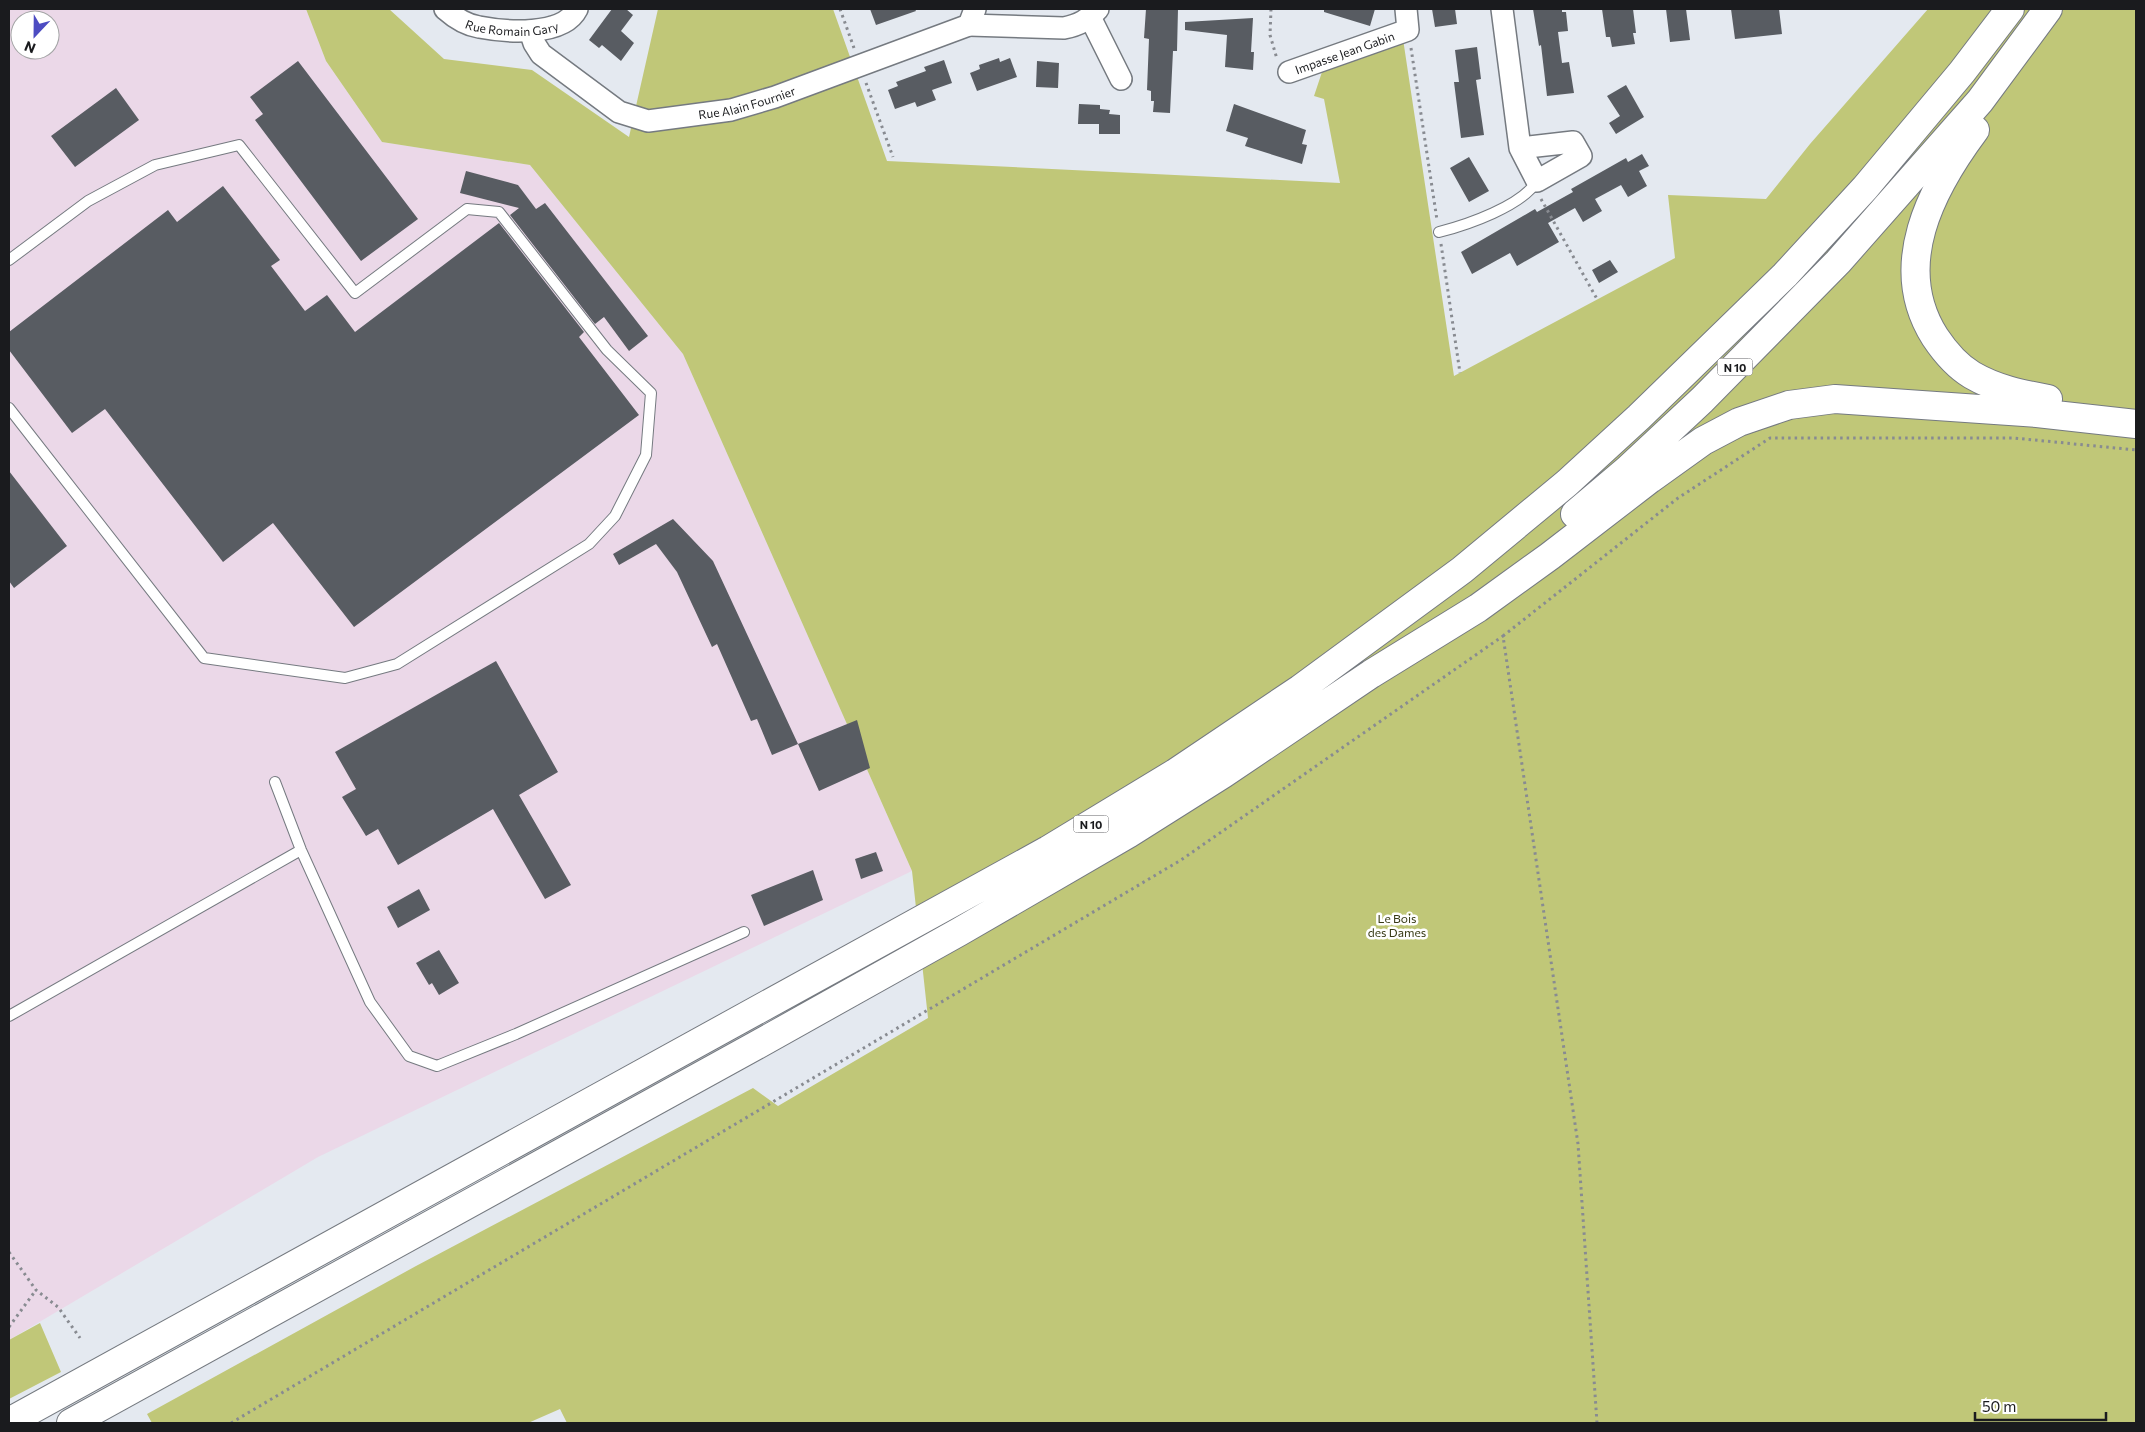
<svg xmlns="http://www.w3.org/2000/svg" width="2145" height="1432" viewBox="0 0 2145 1432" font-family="Commissioner,sans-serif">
<rect width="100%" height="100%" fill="#e4e9f0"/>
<!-- industrial -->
<path fill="#ebd8e8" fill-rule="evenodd" d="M 9,9 L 306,9 L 326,61 L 382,142 L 530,165 L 683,354 L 912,871 L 318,1157 L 9,1340 ZM 20,20 L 50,20 L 50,50 L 20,50 Z"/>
<!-- green -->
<path fill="#c0c778" d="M 306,9 L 389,9 L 444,59 L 532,70 L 629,137 L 658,9 L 833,9 L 887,161 L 1340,183 L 1324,99 L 1314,96 L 1324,66 L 1403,39 L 1454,376 L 1675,258 L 1668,195 L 1766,199 L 1810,144 L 1928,9 L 2136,9 L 2136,1423 L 567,1423 L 560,1409 L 528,1423 L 152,1423 L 147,1414 L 416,1266 L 753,1088 L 778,1106 L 928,1018 L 912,871 L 683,354 L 530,165 L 382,142 L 326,61 Z
M 40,1323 L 61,1372 L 9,1399 L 9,1340 Z"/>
<!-- building -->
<path fill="#585c62" d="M 612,9 L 626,9 L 633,15 L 621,31 L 634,43 L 621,61 L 602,45 L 599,48 L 589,40 Z
M 870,9 L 915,9 L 916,11 L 876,25 Z
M 1146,9 L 1178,9 L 1177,51 L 1173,51 L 1170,113 L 1153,112 L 1154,101 L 1151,101 L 1151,91 L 1147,90 L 1149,39 L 1144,38 Z
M 1324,9 L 1375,9 L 1370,26 L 1324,12 Z
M 1432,9 L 1455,9 L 1457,24 L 1435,27 Z
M 1533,9 L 1562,9 L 1562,12 L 1566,12 L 1568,31 L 1558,32 L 1562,63 L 1569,62 L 1574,93 L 1547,96 L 1541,45 L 1539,46 Z
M 1602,9 L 1633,9 L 1636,33 L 1633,33 L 1635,44 L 1612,47 L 1610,37 L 1606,37 Z
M 1666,9 L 1686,9 L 1690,40 L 1670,42 Z
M 1731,9 L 1779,9 L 1782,34 L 1735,39 Z
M 1253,18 L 1251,52 L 1254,52 L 1253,70 L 1225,67 L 1227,35 L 1185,30 L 1185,22 Z
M 1477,47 L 1481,79 L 1476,80 L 1484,135 L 1461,138 L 1454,82 L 1459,82 L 1455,50 Z
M 999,58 L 1000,62 L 1010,58 L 1017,77 L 977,91 L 970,73 L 980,69 L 979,65 Z
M 944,60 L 952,83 L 932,90 L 936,100 L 917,107 L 915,102 L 895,109 L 888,90 L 898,86 L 896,82 L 926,71 L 924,67 Z
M 298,61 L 418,219 L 361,261 L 255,120 L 263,114 L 250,97 Z
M 1037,61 L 1059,63 L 1058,88 L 1036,87 Z
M 1626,85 L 1644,117 L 1616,134 L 1609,123 L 1620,116 L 1607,96 Z
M 116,88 L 139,120 L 75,167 L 51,136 Z
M 1079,104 L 1100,105 L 1100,109 L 1110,110 L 1109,114 L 1120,115 L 1120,134 L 1099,134 L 1099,124 L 1078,124 Z
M 1234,104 L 1306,130 L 1302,144 L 1307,145 L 1302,164 L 1245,146 L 1248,138 L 1226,131 Z
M 1642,154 L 1649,166 L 1639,171 L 1647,186 L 1628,197 L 1621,185 L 1595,199 L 1602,211 L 1583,222 L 1575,208 L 1548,223 L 1559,242 L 1517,266 L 1510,253 L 1472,274 L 1461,252 L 1535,209 L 1537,212 L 1573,192 L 1571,189 L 1626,158 L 1628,162 Z
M 1469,157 L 1489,191 L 1469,202 L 1450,168 Z
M 466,171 L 518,185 L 536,209 L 545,203 L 648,336 L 629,351 L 604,317 L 595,324 L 510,215 L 519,208 L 460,193 Z
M 223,186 L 280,260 L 271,266 L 305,311 L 327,295 L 355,332 L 499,223 L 584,332 L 579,337 L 639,415 L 354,627 L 273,523 L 223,562 L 105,409 L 72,433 L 9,350 L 9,332 L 168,210 L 177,222 Z
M 1610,260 L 1618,272 L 1599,283 L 1592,270 Z
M 9,471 L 67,546 L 14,588 L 9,581 Z
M 673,519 L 713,561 L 798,744 L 772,755 L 757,719 L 751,721 L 717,644 L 712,647 L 677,572 L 656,544 L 619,565 L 613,554 Z
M 496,661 L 558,772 L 519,795 L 571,885 L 545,899 L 493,809 L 398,865 L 378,829 L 366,836 L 342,797 L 356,789 L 335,752 Z
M 857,720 L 870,768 L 819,791 L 798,744 Z
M 876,852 L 883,871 L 861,879 L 855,859 Z
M 813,870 L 823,900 L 764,926 L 751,895 Z
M 419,889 L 430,910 L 398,928 L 387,907 Z
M 439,950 L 459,983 L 439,995 L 432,983 L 429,985 L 416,963 Z"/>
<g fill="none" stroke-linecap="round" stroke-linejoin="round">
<!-- lane casing -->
<g stroke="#757a80" stroke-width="12">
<path id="lane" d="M 1439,232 C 1467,225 1522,206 1537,181
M 9,260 L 88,201 L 155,165 L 239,145 L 355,293 L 467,209 L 499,212 L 607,350 L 651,393 L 646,455 L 615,516 L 589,544 L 397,664 L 345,678 L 204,658 L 9,408
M 275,782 L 301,850 L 370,1002 L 409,1056 L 437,1066 L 516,1034 L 744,932
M 9,1016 L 301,850"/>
</g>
<!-- street casing -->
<g stroke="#757a80" stroke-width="24">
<g id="street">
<path id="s1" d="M 445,9 C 454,17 466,25 479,27 C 505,32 563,37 577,9"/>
<path d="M 1502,9 L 1520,148 L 1537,181 L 1581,156 L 1573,142 L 1520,148"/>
<path d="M 1090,17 L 1121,79"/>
<path d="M 969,25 L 1064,28 C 1079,25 1088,20 1098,9"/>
<path id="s2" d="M 530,31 L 534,43 L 541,54 L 619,112 L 648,121 L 731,110 L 775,97 L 969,25 L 975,9"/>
<path id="s3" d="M 1289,72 L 1408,30 L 1406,9"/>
</g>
</g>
<!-- highway casing -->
<g stroke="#757a80" stroke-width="30">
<path id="highway" d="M 1975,130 C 1931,189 1890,266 1935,337 C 1945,352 1957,366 1972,375 C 1996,389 2021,394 2048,399
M 1575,514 L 1627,470 L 1702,400 L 1838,262 L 1980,101 L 2048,9
M 9,1422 L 1048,850 L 1175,773 L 1300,689 L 1462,570 L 1567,483 L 1639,417 L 1785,275 L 1865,188 L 1962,72 L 2010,9
M 71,1423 L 755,1046 L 959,932 L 1128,834 L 1223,774 L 1371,674 L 1478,608 L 1550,556 L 1650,479 L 1703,441 L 1739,422 L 1789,405 L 1835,399 L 2037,413 L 2136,424"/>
</g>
<!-- path -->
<path stroke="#888b91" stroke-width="3" stroke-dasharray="2.5 4" stroke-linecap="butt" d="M 840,9 L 854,48
M 1271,9 L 1270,35 L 1277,59
M 1411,48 L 1437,220
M 866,83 L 893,157
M 1541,199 L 1597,299
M 1441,244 L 1460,373
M 9,1252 L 36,1290 L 58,1307 L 80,1338
M 9,1327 L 36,1290
M 231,1423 L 1181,860 L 1503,636
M 1597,1423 L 1578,1144 L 1503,636 L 1678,498 L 1770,438 L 2014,438 L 2136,450"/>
<!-- lane -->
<use href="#lane" stroke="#fff" stroke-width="10"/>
<!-- street -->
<use href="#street" stroke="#fff" stroke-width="21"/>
<!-- highway -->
<use href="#highway" stroke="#fff" stroke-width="28"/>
</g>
<g text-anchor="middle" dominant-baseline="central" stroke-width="5" stroke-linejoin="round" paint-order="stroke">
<!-- shield labels -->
<g fill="#fff" stroke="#5f5f62" stroke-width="1">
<rect x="1717.5" y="358.5" width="35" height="17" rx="4"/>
<rect x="1073.5" y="815.5" width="35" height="17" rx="4"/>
</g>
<g font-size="11" font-weight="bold" fill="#1a1b1e">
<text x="1735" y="367">N 10</text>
<text x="1091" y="824">N 10</text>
</g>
<!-- street labels -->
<g font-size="12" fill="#1a1b1e" stroke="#fff">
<text stroke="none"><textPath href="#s1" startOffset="72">Rue Romain Gary</textPath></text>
<text stroke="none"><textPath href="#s3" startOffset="59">Impasse Jean Gabin</textPath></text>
<text stroke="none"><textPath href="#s2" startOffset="254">Rue Alain Fournier</textPath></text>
</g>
<!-- park labels -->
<g font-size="12" fill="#373914" stroke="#fff">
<text x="1397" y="918">Le Bois<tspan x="1397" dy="14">des Dames</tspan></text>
</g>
</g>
<!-- border -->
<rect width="2145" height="1432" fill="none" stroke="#1a1b1e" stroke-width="20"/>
<!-- north arrow -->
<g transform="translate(35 35) rotate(202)"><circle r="24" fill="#ffffff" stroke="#a3a4a5"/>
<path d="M0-4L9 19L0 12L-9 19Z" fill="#4d4cc2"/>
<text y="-8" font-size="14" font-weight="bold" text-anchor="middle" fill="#1a1b1e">N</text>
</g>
<!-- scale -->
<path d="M1975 1412v8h131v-8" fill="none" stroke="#1a1b1e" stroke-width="2.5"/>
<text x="1982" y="1412" font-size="15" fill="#1a1b1e" stroke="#ffffff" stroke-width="4" paint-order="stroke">50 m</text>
</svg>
